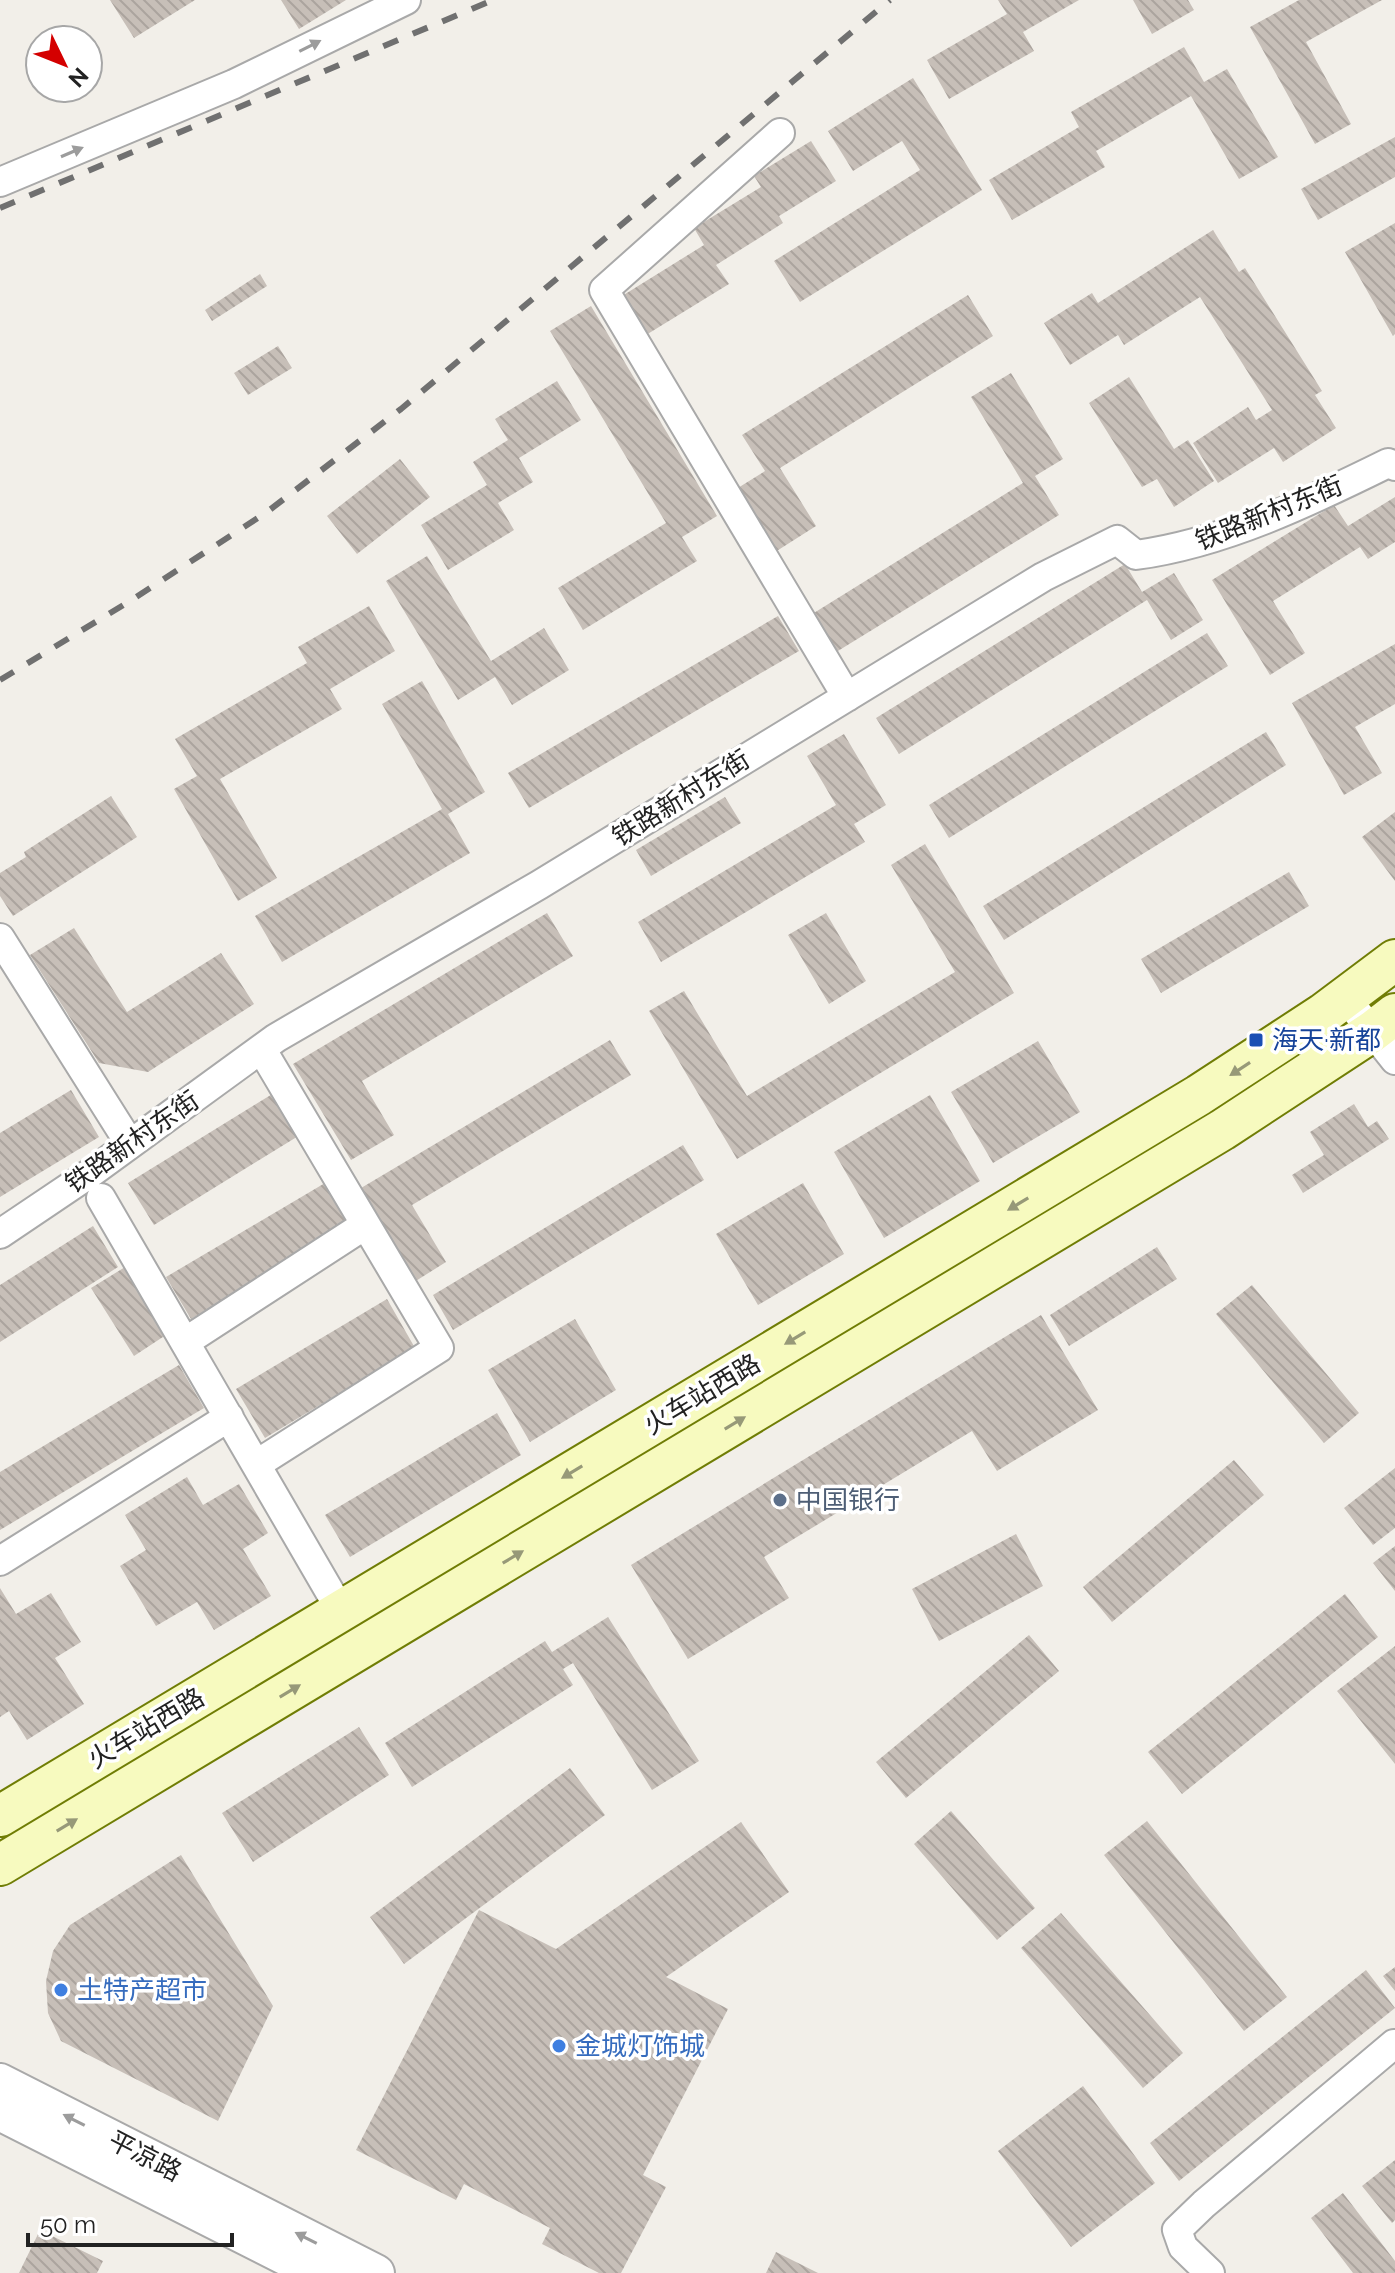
<svg xmlns="http://www.w3.org/2000/svg" width="1395" height="2273" viewBox="0 0 1395 2273" font-family="Raleway,'Noto Sans SC',sans-serif">
<defs>
<pattern id="building-back-hatch" width="6" height="6" patternUnits="userSpaceOnUse" patternTransform="scale(2)"><rect width="6" height="6" fill="#c7bfb8"/><path d="M-1 5l2 2M0 0l6 6M5-1l2 2" fill="none" stroke="#aba49e"/></pattern>
</defs>
<rect width="100%" height="100%" fill="#f2efe9"/>
<!-- building -->
<path fill="url(#building-back-hatch)" d="M 110,0 L 195,0 L 134,38 Z
M 281,0 L 346,0 L 299,29 Z
M 998,0 L 1079,0 L 1023,32 L 1034,51 L 949,99 L 927,60 L 1007,14 Z
M 1133,0 L 1188,0 L 1194,10 L 1152,34 Z
M 1299,0 L 1382,0 L 1306,42 L 1351,124 L 1315,144 L 1250,27 Z
M 1184,47 L 1204,82 L 1227,69 L 1278,157 L 1239,179 L 1191,96 L 1096,151 L 1105,167 L 1012,220 L 989,180 L 1079,127 L 1071,112 Z
M 913,78 L 982,190 L 800,302 L 774,261 L 920,170 L 902,141 L 853,171 L 828,131 Z
M 1395,137 L 1395,177 L 1318,220 L 1301,189 Z
M 811,141 L 836,181 L 779,216 L 783,223 L 716,265 L 729,284 L 646,335 L 622,296 L 704,245 L 694,228 L 761,187 L 754,176 Z
M 1395,223 L 1395,334 L 1393,336 L 1345,252 Z
M 1213,230 L 1239,272 L 1245,268 L 1322,391 L 1315,395 L 1336,428 L 1283,462 L 1274,448 L 1218,483 L 1193,443 L 1248,407 L 1256,420 L 1272,410 L 1200,297 L 1124,345 L 1118,335 L 1070,365 L 1044,323 L 1092,293 L 1098,303 Z
M 260,274 L 267,286 L 212,321 L 205,310 Z
M 968,295 L 993,336 L 780,468 L 816,526 L 772,554 L 733,491 L 765,471 L 742,435 Z
M 591,306 L 717,516 L 682,537 L 697,561 L 583,630 L 558,588 L 666,523 L 550,331 Z
M 278,346 L 292,368 L 248,395 L 234,373 Z
M 1011,373 L 1063,459 L 1035,476 L 1059,515 L 833,654 L 809,616 L 1023,483 L 971,397 Z
M 1129,377 L 1174,449 L 1188,440 L 1214,481 L 1174,507 L 1157,479 L 1142,487 L 1089,403 Z
M 557,381 L 581,420 L 519,458 L 533,482 L 498,503 L 514,530 L 448,570 L 421,525 L 487,485 L 473,462 L 508,440 L 495,419 Z
M 400,459 L 430,497 L 357,554 L 327,516 Z
M 1395,497 L 1395,542 L 1368,559 L 1360,547 L 1273,601 L 1305,653 L 1270,675 L 1212,580 L 1334,505 L 1348,526 Z
M 427,556 L 491,661 L 544,628 L 569,670 L 512,705 L 495,677 L 458,700 L 386,581 Z
M 1125,564 L 1142,592 L 1174,573 L 1203,620 L 1171,640 L 1147,600 L 899,754 L 876,718 Z
M 369,606 L 395,651 L 330,689 L 342,709 L 220,779 L 277,878 L 238,901 L 174,789 L 197,776 L 175,739 L 307,663 L 298,647 Z
M 778,616 L 799,651 L 529,808 L 508,773 Z
M 1207,633 L 1228,666 L 949,838 L 929,805 Z
M 1395,644 L 1395,704 L 1355,727 L 1382,773 L 1344,795 L 1292,703 Z
M 422,681 L 485,792 L 448,814 L 470,853 L 282,962 L 255,916 L 442,809 L 382,704 Z
M 1266,732 L 1286,765 L 1004,940 L 983,906 Z
M 844,734 L 886,805 L 854,824 L 865,842 L 661,962 L 638,922 L 836,805 L 807,756 Z
M 111,796 L 137,837 L 13,916 L 0,896 L 0,873 L 26,857 L 24,852 Z
M 725,797 L 741,823 L 651,876 L 636,850 Z
M 1395,812 L 1395,881 L 1362,837 Z
M 925,844 L 1014,993 L 737,1159 L 649,1011 L 684,991 L 747,1096 L 955,972 L 891,865 Z
M 1289,872 L 1309,906 L 1161,993 L 1141,959 Z
M 547,913 L 573,956 L 362,1081 L 394,1135 L 351,1160 L 293,1064 Z
M 826,913 L 866,981 L 829,1004 L 788,935 Z
M 74,928 L 127,1012 L 221,953 L 254,1004 L 148,1072 L 99,1063 L 30,955 Z
M 610,1040 L 631,1075 L 412,1205 L 446,1262 L 411,1284 L 356,1191 Z
M 1038,1041 L 1080,1112 L 993,1163 L 951,1092 Z
M 71,1090 L 99,1137 L 0,1197 L 0,1133 Z
M 274,1093 L 300,1135 L 154,1225 L 128,1183 Z
M 930,1095 L 980,1181 L 884,1238 L 834,1152 Z
M 1354,1104 L 1368,1127 L 1377,1121 L 1389,1139 L 1303,1193 L 1292,1175 L 1324,1155 L 1310,1132 Z
M 683,1145 L 704,1180 L 453,1330 L 433,1295 Z
M 325,1183 L 350,1225 L 191,1319 L 166,1277 Z
M 803,1183 L 844,1254 L 758,1305 L 716,1234 Z
M 93,1226 L 118,1267 L 0,1342 L 0,1285 Z
M 1157,1247 L 1177,1279 L 1069,1346 L 1050,1315 Z
M 130,1264 L 172,1331 L 134,1356 L 91,1288 Z
M 1252,1285 L 1359,1413 L 1324,1443 L 1216,1314 Z
M 387,1299 L 415,1348 L 265,1438 L 236,1389 Z
M 1041,1315 L 1098,1410 L 997,1471 L 972,1431 L 764,1557 L 789,1598 L 688,1659 L 631,1565 Z
M 575,1319 L 616,1390 L 530,1442 L 488,1370 Z
M 179,1365 L 204,1408 L 0,1530 L 0,1472 Z
M 497,1413 L 521,1455 L 350,1557 L 325,1515 Z
M 1234,1460 L 1264,1495 L 1112,1622 L 1083,1587 Z
M 1395,1468 L 1395,1528 L 1373,1545 L 1344,1508 Z
M 187,1477 L 203,1505 L 239,1484 L 268,1533 L 243,1549 L 271,1596 L 214,1630 L 197,1602 L 156,1626 L 120,1566 L 146,1550 L 125,1515 Z
M 1016,1534 L 1043,1586 L 939,1641 L 912,1589 Z
M 1395,1546 L 1395,1591 L 1373,1563 Z
M 0,1588 L 16,1614 L 51,1593 L 81,1642 L 55,1658 L 84,1704 L 27,1740 L 9,1711 L 0,1717 Z
M 1345,1594 L 1378,1637 L 1182,1794 L 1148,1752 Z
M 608,1617 L 699,1761 L 652,1790 L 573,1663 L 563,1669 L 573,1685 L 412,1787 L 385,1743 L 545,1641 L 552,1652 Z
M 1029,1635 L 1059,1671 L 906,1798 L 876,1762 Z
M 1395,1646 L 1395,1764 L 1337,1691 Z
M 359,1727 L 389,1775 L 253,1862 L 222,1813 Z
M 570,1768 L 605,1815 L 404,1964 L 370,1917 Z
M 951,1811 L 1035,1908 L 997,1940 L 914,1844 Z
M 1147,1821 L 1287,1997 L 1244,2031 L 1104,1855 Z
M 741,1822 L 789,1892 L 666,1977 L 728,2009 L 643,2175 L 666,2187 L 621,2273 L 599,2273 L 542,2244 L 550,2228 L 464,2184 L 456,2200 L 356,2150 L 479,1910 L 556,1949 Z
M 181,1855 L 273,2006 L 218,2121 L 61,2041 L 48,2013 L 46,1981 L 53,1951 L 70,1925 Z
M 1061,1913 L 1183,2053 L 1143,2088 L 1021,1948 Z
M 1395,1967 L 1395,1991 L 1383,1976 Z
M 1366,1970 L 1395,2008 L 1179,2181 L 1150,2143 Z
M 1083,2086 L 1155,2183 L 1071,2247 L 998,2151 Z
M 1395,2160 L 1395,2220 L 1392,2223 L 1362,2186 Z
M 1343,2193 L 1395,2261 L 1395,2273 L 1353,2273 L 1311,2218 Z
M 40,2230 L 103,2261 L 97,2273 L 19,2273 Z
M 776,2252 L 818,2273 L 766,2273 Z"/>
<g fill="none" stroke-linecap="round" stroke-linejoin="round">
<!-- minor casing -->
<g stroke="#a9a9a9" stroke-width="32">
<path id="minor" d="M 780,133 L 604,290 L 847,697
M 0,182 L 234,84 L 406,0
M 0,938 L 130,1144
M 1345,997 L 1395,1060
M 101,1198 L 341,1611
M 0,1234 L 92,1172 L 276,1038 L 539,885 L 1043,577 L 1117,540 L 1136,555 C 1224,543 1309,502 1388,463 L 1395,466
M 185,1342 L 365,1225
M 257,1464 L 439,1348 L 262,1050
M 0,1561 L 229,1417
M 1210,2273 L 1183,2247 L 1177,2230 L 1204,2204 L 1394,2044"/>
</g>
<!-- tertiary casing -->
<g stroke="#a9a9a9" stroke-width="40">
<path id="tertiary" d="M 0,2082 L 376,2273
M 0,2112 L 318,2273"/>
</g>
<!-- secondary casing -->
<g stroke="#707d05" stroke-width="44">
<path id="secondary" d="M 0,1816 L 1199,1095 L 1323,1014 L 1395,960
M 0,1865 L 1222,1130 L 1373,1031 L 1395,1014"/>
</g>
<!-- minor -->
<use href="#minor" stroke="#fff" stroke-width="28"/>
<!-- tertiary -->
<use href="#tertiary" stroke="#fff" stroke-width="36"/>
<!-- secondary -->
<use href="#secondary" stroke="#f7fabf" stroke-width="40"/>
<!-- rail -->
<path stroke="#707070" stroke-width="6" stroke-dasharray="16 16" stroke-linecap="butt" d="M 0,208 L 493,0
M 0,680 L 130,601 L 267,512 L 401,409 L 890,0"/>
</g>
<!-- one-way arrows -->
<defs><path id="oneway-solid" d="M-6-.8H1V-3.2L6.5 0L1 3.2V.8H-6Z" transform="scale(2)"/></defs>
<g fill="#9c9c9c">
<use href="#oneway-solid" transform="translate(310 46) rotate(-27)"/>
<use href="#oneway-solid" transform="translate(72 152) rotate(-23)"/>
<use href="#oneway-solid" transform="translate(74 2120) rotate(-153)"/>
<use href="#oneway-solid" transform="translate(306 2238) rotate(-153)"/>
</g>
<g fill="#979978">
<use href="#oneway-solid" transform="translate(1240 1069) rotate(147)"/>
<use href="#oneway-solid" transform="translate(1018 1204) rotate(149)"/>
<use href="#oneway-solid" transform="translate(795 1338) rotate(149)"/>
<use href="#oneway-solid" transform="translate(735 1423) rotate(-31)"/>
<use href="#oneway-solid" transform="translate(572 1472) rotate(149)"/>
<use href="#oneway-solid" transform="translate(513 1557) rotate(-31)"/>
<use href="#oneway-solid" transform="translate(290 1691) rotate(-31)"/>
<use href="#oneway-solid" transform="translate(67 1825) rotate(-31)"/>
</g>
<!-- markers -->
<rect fill="#1a4fb4" stroke="#fff" stroke-width="3" x="1248" y="1032" width="16" height="16" rx="4"/>
<circle fill="#5c6f8a" stroke="#fff" stroke-width="3" cx="780" cy="1500" r="8"/>
<g fill="#3f7fe0" stroke="#fff" stroke-width="3">
<circle cx="61" cy="1990" r="8"/>
<circle cx="559" cy="2046" r="8"/>
</g>
<g text-anchor="middle" dominant-baseline="central" stroke-width="7" stroke-linejoin="round" paint-order="stroke">
<!-- street labels -->
<g font-size="26" fill="#222" stroke="#fff">
<text transform="translate(1269 513) rotate(-22)">铁路新村东街</text>
<text transform="translate(681 798) rotate(-32)">铁路新村东街</text>
<text transform="translate(132 1142) rotate(-35)">铁路新村东街</text>
<text transform="translate(702 1394) rotate(-31)">火车站西路</text>
<text transform="translate(146 1728) rotate(-31)">火车站西路</text>
<text transform="translate(145 2156) rotate(27)">平凉路</text>
</g>
<!-- transit labels -->
<g font-size="26" fill="#164399" stroke="#fff" text-anchor="start">
<text x="1272" y="1040">海天·新都</text>
</g>
<!-- service labels -->
<g font-size="26" fill="#4e5e75" stroke="#fff" text-anchor="start">
<text x="796" y="1500">中国银行</text>
</g>
<!-- shop labels -->
<g font-size="26" fill="#366cbe" stroke="#fff" text-anchor="start">
<text x="77" y="1990">土特产超市</text>
<text x="575" y="2046">金城灯饰城</text>
</g>
</g>
<!-- north arrow -->
<g transform="translate(64 64) rotate(133)"><circle r="38" fill="#ffffff" stroke="#a7a7a7" stroke-width="2"/>
<path d="M0-6L14 30L0 20L-14 30Z" fill="#d40000"/>
<text y="-12" font-size="22" font-weight="bold" text-anchor="middle" fill="#222222">N</text>
</g>
<!-- scale -->
<path d="M28 2233v12h204v-12" fill="none" stroke="#222222" stroke-width="4"/>
<text x="40" y="2233" font-size="24" fill="#222222" stroke="#ffffff" stroke-width="6" paint-order="stroke">50 m</text>
</svg>
